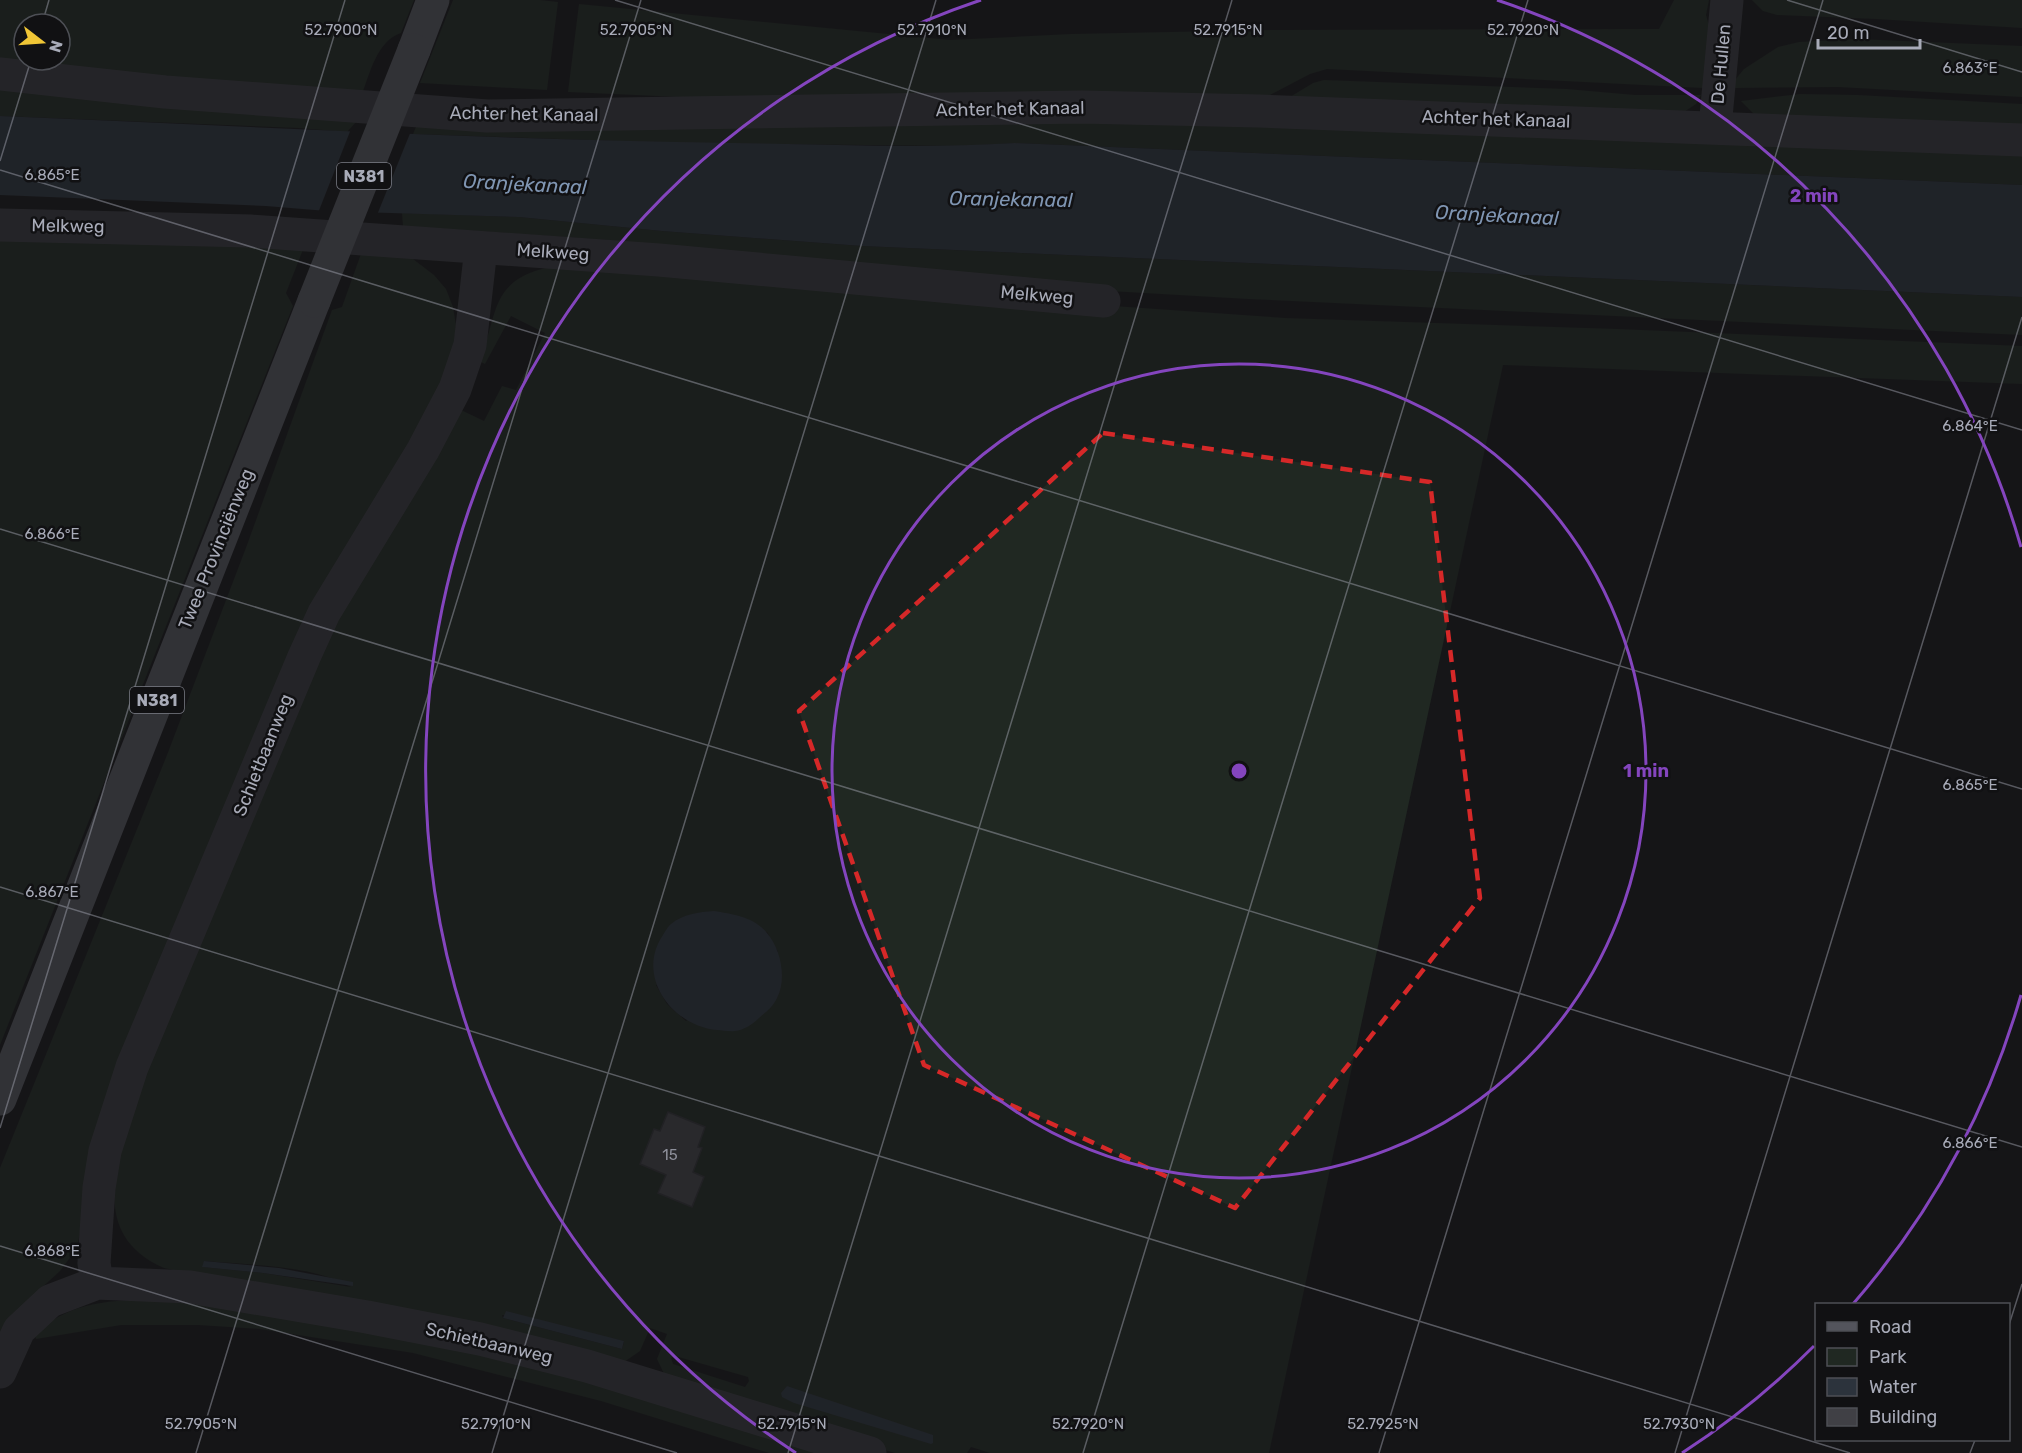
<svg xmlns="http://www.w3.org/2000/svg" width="2022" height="1453" viewBox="0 0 2022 1453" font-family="Rubik,sans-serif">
<rect width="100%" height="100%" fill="#161618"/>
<!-- green -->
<path fill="#202822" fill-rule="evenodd" d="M 0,0 L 414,0 L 401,33 C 377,41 370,73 362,94 L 0,63 ZM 24,24 L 60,24 L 60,60 L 24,60 Z
M 453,0 L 540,0 L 558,2 L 547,90 L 420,83 Z
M 1674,0 L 1709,0 L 1706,15 L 1712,36 L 1703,88 L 1327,69 L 1310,74 L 1268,96 L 791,102 L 568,92 L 579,4 L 950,40 L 1071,34 L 1270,30 L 1659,29 Z
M 1752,0 L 2022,0 L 2022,28 L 1876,19 L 1777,15 L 1763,11 Z
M 1857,39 L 2022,46 L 2022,97 L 1838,87 L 1735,88 L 1735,80 L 1744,69 L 1778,47 L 1799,42 Z
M 1324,80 L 1567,89 L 1635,95 L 1701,95 L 1696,104 L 1684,112 L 1285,100 L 1313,83 Z
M 0,83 L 97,93 L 269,116 L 357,121 L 347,132 L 298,128 L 0,116 Z
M 1800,94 L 1858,95 L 2022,104 L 2022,133 L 1755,115 L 1741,101 Z
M 1011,116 L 2022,149 L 2022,185 L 1015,143 L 965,146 L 678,143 L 413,134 L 418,122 Z
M 402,213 L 519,217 L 662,231 L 862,246 L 2022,297 L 2022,335 L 1248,299 L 1040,287 L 609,240 L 403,226 Z
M 0,232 L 304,247 L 286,293 L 293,306 L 0,1045 Z
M 362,251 L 409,256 L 434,275 L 446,289 L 453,307 L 456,325 L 452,365 L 395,482 L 94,1153 L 78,1243 L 72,1255 L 60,1271 L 25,1303 L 0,1344 L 0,1168 L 167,755 L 247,545 L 332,310 L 342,307 Z
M 550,267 L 1285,318 L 1618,329 L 2022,346 L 2022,384 L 1503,365 L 1269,1453 L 990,1453 L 971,1447 L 967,1453 L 895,1453 L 668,1382 L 657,1359 L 667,1334 L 650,1328 L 640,1351 L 617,1367 L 164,1268 C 94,1237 115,1177 126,1118 L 313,662 L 461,410 L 484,421 L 502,386 L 516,390 L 545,333 L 511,316 L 485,364 L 479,361 C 499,315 488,280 550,267 ZM 767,932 L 778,952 L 686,1021 L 667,1004 L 656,985 ZM 205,1261 C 248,1265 314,1265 351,1287 L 263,1273 L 203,1267 ZM 502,1315 L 624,1341 L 624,1342 L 622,1349 L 503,1318 ZM 675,1356 L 748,1377 L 749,1381 L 745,1387 L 673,1364 L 671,1358 Z
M 207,1301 L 368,1321 L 848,1453 L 769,1453 L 601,1401 L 413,1353 L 260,1329 L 198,1325 L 121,1325 L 36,1339 L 35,1335 C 77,1290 151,1301 207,1301 Z"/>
<!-- water -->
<path fill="#2c333c" d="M 0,116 C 245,126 489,140 734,143 C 827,144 921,149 1015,143 L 2022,185 L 2022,297 L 862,246 L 662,231 L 519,217 L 327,211 L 266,206 L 0,195 Z
M 714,911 C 733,914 754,917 767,933 C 781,949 787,979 777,998 C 773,1007 766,1012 759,1018 C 753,1024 744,1030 735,1031 C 730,1032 722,1030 717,1030 C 672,1026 635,976 663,935 C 665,932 668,926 671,924 C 683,914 699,912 714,911 Z
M 204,1261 L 279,1268 L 353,1282 L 353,1286 L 263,1273 L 202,1267 Z
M 506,1311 L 624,1341 L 622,1349 L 503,1318 Z
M 787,1386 L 933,1435 L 933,1443 L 931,1444 L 794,1403 L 782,1397 L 781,1393 Z"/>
<!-- pier -->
<path fill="#161618" d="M 351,129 L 411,131 L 377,215 L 318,213 Z"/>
<!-- building -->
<path fill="#404045" stroke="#303034" stroke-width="1.5" d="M 668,1112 L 705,1127 L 698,1147 L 702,1148 L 693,1172 L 704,1177 L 692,1207 L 658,1193 L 666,1175 L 640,1164 L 654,1129 L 660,1131 Z"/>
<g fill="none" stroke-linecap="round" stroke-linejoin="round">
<!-- minor -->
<path stroke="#37373d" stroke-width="33" d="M 0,74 L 165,92 L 487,116 L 1082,107 L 1259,111 L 2022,140
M 1715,127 L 1727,0
M 0,225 L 250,231 L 659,260 L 1104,301
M 97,1283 L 94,1263 L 99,1188 L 105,1151 L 132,1067 L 304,657 L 324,613 L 423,450 L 455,389 L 470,345 L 481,248
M 0,1372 L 19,1330 L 50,1301 L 97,1283 L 190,1287 L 367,1317 L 480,1339 L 587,1366 L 870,1453"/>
<!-- major -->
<path stroke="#53545c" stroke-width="33" d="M 414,50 L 433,0
M 0,1099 L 314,301"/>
<!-- major-bridge -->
<path stroke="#53545c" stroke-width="33" d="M 314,301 L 414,50"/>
</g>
<!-- marked area -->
<path d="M0 0H2022V1453H0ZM 1103,433 L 1430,482 L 1480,898 L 1235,1208 L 924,1065 L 799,711 Z" fill="#161618" fill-opacity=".55" fill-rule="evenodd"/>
<path fill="none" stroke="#d62828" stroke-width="4.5" stroke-dasharray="12 8" stroke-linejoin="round" d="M 1103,433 L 1430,482 L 1480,898 L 1235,1208 L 924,1065 L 799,711 Z"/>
<!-- ticks -->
<path fill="none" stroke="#a8abb8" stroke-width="1.5" stroke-opacity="0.45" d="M 615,0 L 2022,430M 1787,0 L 2022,72M 42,24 L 49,0M 0,161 L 31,60M 0,170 L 2022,789M 0,529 L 2022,1147M 0,887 L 1850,1453M 0,1128 L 345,0M 0,1246 L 677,1453M 2008,1328 L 2022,1284M 196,1453 L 641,0M 492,1453 L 936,0M 788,1453 L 1232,0M 1083,1453 L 1528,0M 1379,1453 L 1823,0M 1675,1453 L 2022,317M 1970,1453 L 1975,1440"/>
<!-- distance rings -->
<g fill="none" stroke="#8445be" stroke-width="3">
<circle cx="1239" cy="771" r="407"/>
<path d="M2021 995A813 813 0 0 1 1853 1304M1814 1346A813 813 0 0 1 1682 1453M796 1453A813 813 0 0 1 981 0M1497 0A813 813 0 0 1 2021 547"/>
</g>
<g text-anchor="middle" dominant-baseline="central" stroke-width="5" stroke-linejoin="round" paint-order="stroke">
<!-- number labels -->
<g font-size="15" fill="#8e909b">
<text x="670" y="1155">15</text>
</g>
<!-- shield labels -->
<g fill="#111113" stroke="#7b7d86" stroke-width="1.5">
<rect x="337" y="163" width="54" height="26" rx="4.5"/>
<rect x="130" y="687" width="54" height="26" rx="4.5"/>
</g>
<g font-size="16" font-weight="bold" fill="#a8abb8">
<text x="364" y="176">N381</text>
<text x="157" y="700">N381</text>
</g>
<!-- street labels -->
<g font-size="18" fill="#a8abb8" stroke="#111113">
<text transform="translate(1721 64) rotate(-85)">De Hullen</text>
<text transform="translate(1010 109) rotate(-1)">Achter het Kanaal</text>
<text transform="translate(524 114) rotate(1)">Achter het Kanaal</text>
<text transform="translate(1496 119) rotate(2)">Achter het Kanaal</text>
<text transform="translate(68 226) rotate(1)">Melkweg</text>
<text transform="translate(553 252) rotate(4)">Melkweg</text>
<text transform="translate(1037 295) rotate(5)">Melkweg</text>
<text transform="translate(216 549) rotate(-68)">Twee Provinciënweg</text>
<text transform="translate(263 755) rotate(-68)">Schietbaanweg</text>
<text transform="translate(489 1343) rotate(13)">Schietbaanweg</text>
</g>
<!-- water labels -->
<g font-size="20" font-style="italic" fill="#7f95b2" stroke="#111113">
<text transform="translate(525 184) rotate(3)">Oranjekanaal</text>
<text transform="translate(1011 199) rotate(1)">Oranjekanaal</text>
<text transform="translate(1497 215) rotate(3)">Oranjekanaal</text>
</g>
</g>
<g font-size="15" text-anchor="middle" fill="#a8abb8" stroke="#111113" stroke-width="5" stroke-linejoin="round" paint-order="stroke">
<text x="341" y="35">52.7900°N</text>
<text x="636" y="35">52.7905°N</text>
<text x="932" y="35">52.7910°N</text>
<text x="1228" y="35">52.7915°N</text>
<text x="1523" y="35">52.7920°N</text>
<text x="1970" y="73">6.863°E</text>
<text x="52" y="180">6.865°E</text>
<text x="1970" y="431">6.864°E</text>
<text x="52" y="539">6.866°E</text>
<text x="1970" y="790">6.865°E</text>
<text x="52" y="897">6.867°E</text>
<text x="1970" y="1148">6.866°E</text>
<text x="52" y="1256">6.868°E</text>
<text x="201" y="1429">52.7905°N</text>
<text x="496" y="1429">52.7910°N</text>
<text x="792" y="1429">52.7915°N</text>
<text x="1088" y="1429">52.7920°N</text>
<text x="1383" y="1429">52.7925°N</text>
<text x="1679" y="1429">52.7930°N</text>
</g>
<circle cx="1239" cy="771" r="9" fill="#8445be" stroke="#111113" stroke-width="3"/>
<g font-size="18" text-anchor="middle" font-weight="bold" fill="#8445be" stroke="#111113" stroke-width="5" stroke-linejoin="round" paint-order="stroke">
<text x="1814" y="202">2 min</text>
<text x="1646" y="777">1 min</text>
</g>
<!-- legend -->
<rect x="1815" y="1303" width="195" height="138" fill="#111113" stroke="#4d4f55" stroke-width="1.5"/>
<rect x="1827" y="1322" width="30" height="9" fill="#53545c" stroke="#4d4f55" stroke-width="1.5"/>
<text x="1869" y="1333" font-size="18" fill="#a8abb8">Road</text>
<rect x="1827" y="1348" width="30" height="18" fill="#202822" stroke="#4d4f55" stroke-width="1.5"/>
<text x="1869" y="1363" font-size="18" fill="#a8abb8">Park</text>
<rect x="1827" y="1378" width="30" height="18" fill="#2c333c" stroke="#4d4f55" stroke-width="1.5"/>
<text x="1869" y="1393" font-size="18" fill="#a8abb8">Water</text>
<rect x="1827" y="1408" width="30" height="18" fill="#404045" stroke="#4d4f55" stroke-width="1.5"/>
<text x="1869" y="1423" font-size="18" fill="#a8abb8">Building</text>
<!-- north arrow -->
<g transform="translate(42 42) rotate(107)"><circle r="28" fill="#111113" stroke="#4d4f55" stroke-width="1.5"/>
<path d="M0-4.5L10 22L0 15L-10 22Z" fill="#f0c636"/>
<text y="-9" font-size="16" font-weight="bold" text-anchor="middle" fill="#a8abb8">N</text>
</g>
<!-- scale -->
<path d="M1818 39v9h102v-9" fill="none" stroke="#a8abb8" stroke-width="3"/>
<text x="1827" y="39" font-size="18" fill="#a8abb8" stroke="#111113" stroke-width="4.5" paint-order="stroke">20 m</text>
</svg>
